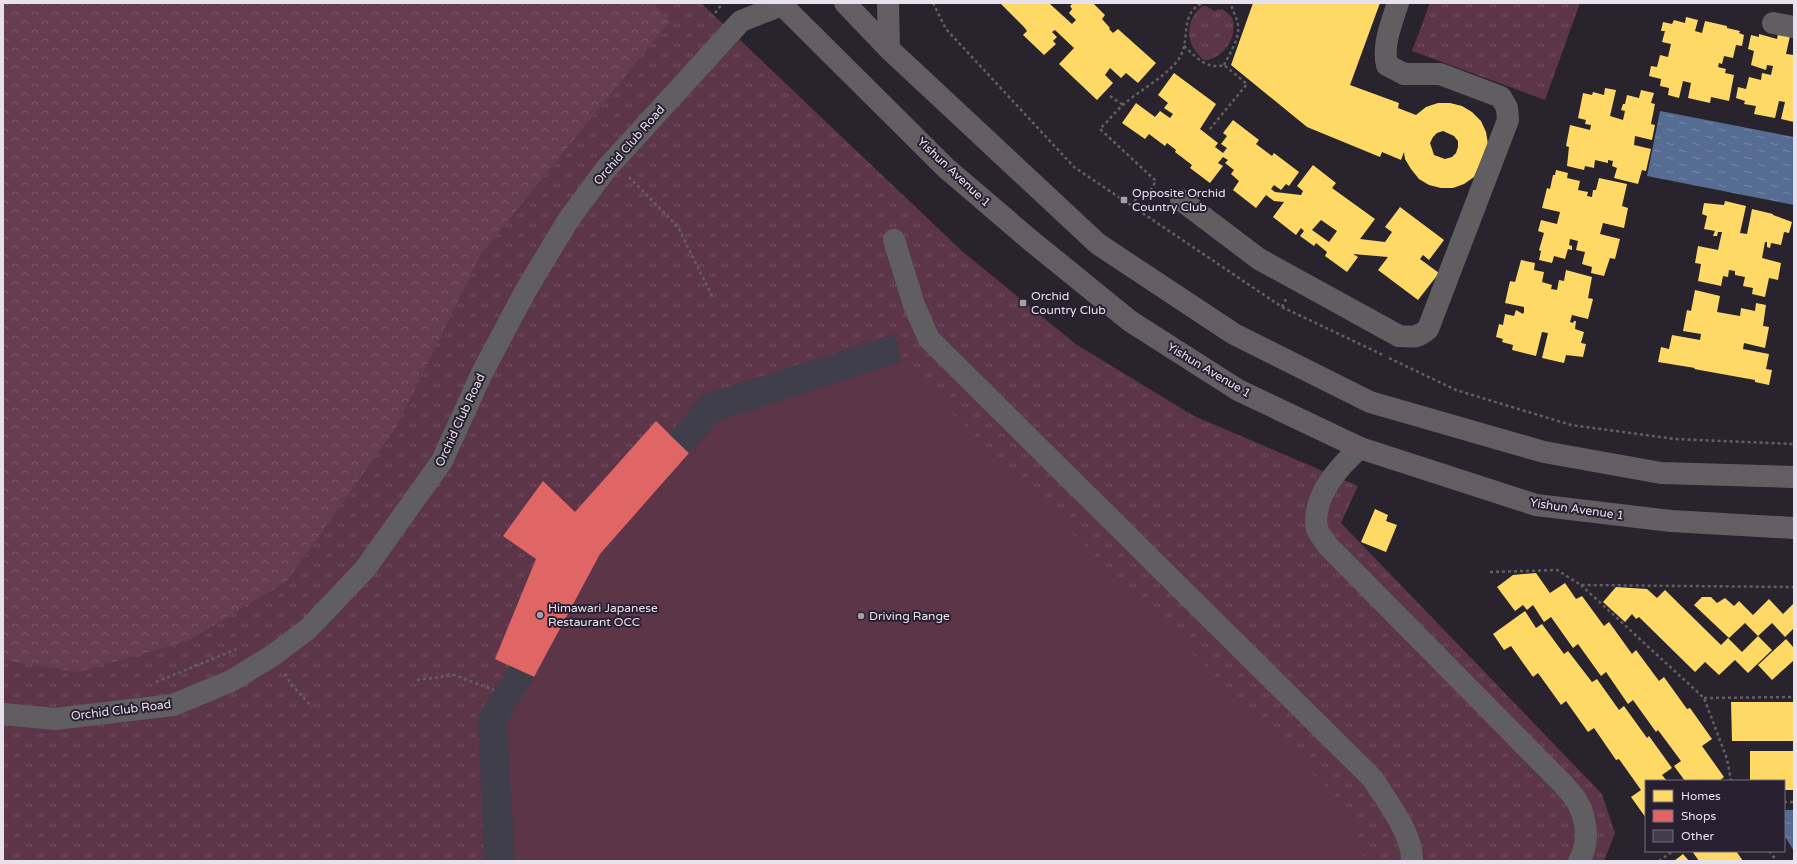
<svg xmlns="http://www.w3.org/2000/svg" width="1797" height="864" viewBox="0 0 1797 864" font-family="'Varela Round',sans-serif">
<defs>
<pattern id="grass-tufts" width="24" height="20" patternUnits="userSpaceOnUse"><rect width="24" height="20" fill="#5c3548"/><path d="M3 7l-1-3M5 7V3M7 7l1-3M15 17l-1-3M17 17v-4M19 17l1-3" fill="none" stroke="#735263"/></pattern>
<pattern id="forest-crowns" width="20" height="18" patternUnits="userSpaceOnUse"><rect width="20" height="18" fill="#653c50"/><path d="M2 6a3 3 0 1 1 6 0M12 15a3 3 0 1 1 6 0" fill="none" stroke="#7b586a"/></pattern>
<pattern id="water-ripples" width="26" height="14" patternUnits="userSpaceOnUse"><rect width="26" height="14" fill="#566c92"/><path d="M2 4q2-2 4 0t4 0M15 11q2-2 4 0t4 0" fill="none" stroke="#7688a7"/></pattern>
</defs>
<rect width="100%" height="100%" fill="#28232d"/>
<!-- grass -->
<path fill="url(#grass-tufts)" d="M 3,3 L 701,3 L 963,252 L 1077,345 L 1194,416 L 1358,486 L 1341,523 L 1602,794 L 1615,833 L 1604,861 L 3,861 Z
M 1430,3 L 1580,3 L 1545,100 L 1412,51 Z
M 1203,6 L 1208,7 L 1214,11 L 1222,9 C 1226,12 1231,15 1233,20 C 1236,35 1228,51 1215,57 C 1211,59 1207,61 1203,60 C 1201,58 1199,55 1197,53 C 1192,48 1189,39 1189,33 C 1190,21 1193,13 1203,6 Z"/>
<!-- forest -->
<path fill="url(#forest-crowns)" d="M 3,3 L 652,3 L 670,21 L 481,254 L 397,426 L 287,581 L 188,641 L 78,672 L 3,660 Z"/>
<!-- pitch -->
<path fill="#5c3548" d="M 901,362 L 1349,810 L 1365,861 L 515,861 L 507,722 L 534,677 L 600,554 L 718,421 Z"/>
<!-- water -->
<path fill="url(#water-ripples)" d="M 1660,111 L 1794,137 L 1794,205 L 1647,176 Z
M 1784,810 L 1794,810 L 1794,851 L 1784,835 Z"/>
<!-- homes -->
<path fill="#ffd966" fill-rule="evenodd" d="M 1000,3 L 1051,3 L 1050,4 L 1072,24 L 1076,20 L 1069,13 L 1072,9 L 1070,6 L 1073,3 L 1093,3 L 1105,15 L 1102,19 L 1110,28 L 1109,29 L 1113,33 L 1118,29 L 1156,63 L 1138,83 L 1126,73 L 1121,78 L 1110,68 L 1105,75 L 1113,83 L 1097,100 L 1059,64 L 1074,48 L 1055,30 L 1052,32 L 1057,37 L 1053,41 L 1056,44 L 1044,55 L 1023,35 L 1027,31 L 1024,27 Z
M 1253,3 L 1380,3 L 1350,85 L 1399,103 L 1398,108 L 1416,115 L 1426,107 L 1438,103 L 1450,103 L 1462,106 L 1472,112 L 1481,121 L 1486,132 L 1488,144 L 1474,177 L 1464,184 L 1453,188 L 1441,188 L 1429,185 L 1419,179 L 1411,169 L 1405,159 L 1404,152 L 1401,160 L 1382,152 L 1380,157 L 1307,127 L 1231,65 ZM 1443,131 L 1454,136 L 1458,141 L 1458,147 L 1456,153 L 1452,157 L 1445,159 L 1434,155 L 1430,143 L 1433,137 L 1437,133 Z
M 1686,17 L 1698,20 L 1695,31 L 1702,33 L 1705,21 L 1727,26 L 1727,28 L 1740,31 L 1739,33 L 1744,35 L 1742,46 L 1736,45 L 1733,58 L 1724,56 L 1722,64 L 1719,63 L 1718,67 L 1726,69 L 1725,73 L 1734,75 L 1729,101 L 1711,97 L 1710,103 L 1688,98 L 1691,83 L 1683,81 L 1679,98 L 1668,95 L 1669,88 L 1660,86 L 1661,79 L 1649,76 L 1651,66 L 1657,67 L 1660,55 L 1668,57 L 1671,44 L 1662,42 L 1665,31 L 1661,31 L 1663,22 L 1672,24 L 1674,20 L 1685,23 Z
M 1759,34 L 1777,39 L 1778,34 L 1790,36 L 1786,54 L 1794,55 L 1794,122 L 1781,119 L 1785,102 L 1779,101 L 1775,118 L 1754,114 L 1756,106 L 1744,104 L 1745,101 L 1736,98 L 1738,87 L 1746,89 L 1749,77 L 1761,80 L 1762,73 L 1771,75 L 1773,66 L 1767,65 L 1766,70 L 1751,65 L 1754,51 L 1748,49 L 1751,35 L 1759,37 Z
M 1174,73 L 1216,104 L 1200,129 L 1218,143 L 1215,147 L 1223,153 L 1227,148 L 1221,144 L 1227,136 L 1223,133 L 1233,120 L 1259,140 L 1256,144 L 1272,156 L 1274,153 L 1299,172 L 1289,186 L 1286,184 L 1281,190 L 1274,185 L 1271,189 L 1275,192 L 1301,195 L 1303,191 L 1297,186 L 1313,165 L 1336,183 L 1332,188 L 1375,219 L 1360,239 L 1385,242 L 1392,232 L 1385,227 L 1400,207 L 1444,240 L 1429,260 L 1423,255 L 1420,259 L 1439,273 L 1418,300 L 1378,270 L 1388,257 L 1353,254 L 1358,257 L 1347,272 L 1325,256 L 1327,252 L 1316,243 L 1314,246 L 1300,236 L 1304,231 L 1301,228 L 1296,235 L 1273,217 L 1284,202 L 1274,201 L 1266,195 L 1256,208 L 1233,190 L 1239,181 L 1231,174 L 1234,170 L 1225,163 L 1228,160 L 1223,157 L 1218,163 L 1223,166 L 1210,183 L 1190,168 L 1192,165 L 1175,152 L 1176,150 L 1167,143 L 1165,146 L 1149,134 L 1145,139 L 1122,123 L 1136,103 L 1155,117 L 1160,111 L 1170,118 L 1173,114 L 1164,108 L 1168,103 L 1158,95 ZM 1321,220 L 1337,231 L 1329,242 L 1312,230 Z
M 1605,88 L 1616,90 L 1610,116 L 1623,120 L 1625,111 L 1621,110 L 1623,104 L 1625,104 L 1627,95 L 1639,98 L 1641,90 L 1654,93 L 1651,103 L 1655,104 L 1651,124 L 1655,125 L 1652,140 L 1635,136 L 1634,145 L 1651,149 L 1646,171 L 1642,170 L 1638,184 L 1614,178 L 1617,168 L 1612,166 L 1613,161 L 1608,160 L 1608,163 L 1595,160 L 1594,168 L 1585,166 L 1584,170 L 1567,166 L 1569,147 L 1566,146 L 1570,125 L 1590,130 L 1591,125 L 1585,124 L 1586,120 L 1578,118 L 1583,93 L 1592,95 L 1593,92 L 1604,95 Z
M 1556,170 L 1568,173 L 1567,178 L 1580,181 L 1578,190 L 1588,192 L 1587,196 L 1592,197 L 1593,190 L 1596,190 L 1599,178 L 1627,184 L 1622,206 L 1628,208 L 1624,228 L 1603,223 L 1600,234 L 1620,239 L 1615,259 L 1610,258 L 1604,276 L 1591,273 L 1592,267 L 1582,264 L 1585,252 L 1576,250 L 1578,241 L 1570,239 L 1569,245 L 1572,246 L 1572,250 L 1568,249 L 1565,259 L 1554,256 L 1552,263 L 1539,260 L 1541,251 L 1539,250 L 1544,233 L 1538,231 L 1541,220 L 1557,224 L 1560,212 L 1542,208 L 1547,188 L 1550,189 L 1553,175 L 1555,175 Z
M 1725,201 L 1746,206 L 1740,233 L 1747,234 L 1752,209 L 1773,214 L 1773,215 L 1792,222 L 1789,233 L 1784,232 L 1781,245 L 1771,243 L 1770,248 L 1767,247 L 1767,242 L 1765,242 L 1762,258 L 1781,263 L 1778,280 L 1769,278 L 1765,297 L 1752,294 L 1753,288 L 1743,286 L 1745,277 L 1735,275 L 1735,271 L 1729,270 L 1728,277 L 1723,276 L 1721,286 L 1698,281 L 1701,264 L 1695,263 L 1698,246 L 1718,250 L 1722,232 L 1718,232 L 1717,236 L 1713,236 L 1715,231 L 1704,229 L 1707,216 L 1702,214 L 1704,203 L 1724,205 Z
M 1521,260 L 1535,263 L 1534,270 L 1544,272 L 1542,282 L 1552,285 L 1551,289 L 1557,290 L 1559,280 L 1564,281 L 1566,270 L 1592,277 L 1588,298 L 1593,299 L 1588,319 L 1572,315 L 1570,322 L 1573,323 L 1574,321 L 1576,321 L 1575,329 L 1584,332 L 1581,343 L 1586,344 L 1583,357 L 1566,355 L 1564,363 L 1542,358 L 1548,333 L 1542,332 L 1536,356 L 1512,350 L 1513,345 L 1502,342 L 1503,339 L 1496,337 L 1499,324 L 1503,325 L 1505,314 L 1514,316 L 1516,310 L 1523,314 L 1524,312 L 1524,307 L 1505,303 L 1510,281 L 1515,282 Z
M 1695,290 L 1720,296 L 1717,312 L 1740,316 L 1741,308 L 1755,311 L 1756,303 L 1766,305 L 1763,326 L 1769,327 L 1765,348 L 1744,343 L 1743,349 L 1769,354 L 1766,369 L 1772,370 L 1769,385 L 1755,382 L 1755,380 L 1694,369 L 1695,368 L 1658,362 L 1661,347 L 1669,349 L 1672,335 L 1700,340 L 1701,334 L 1683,331 L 1687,310 L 1691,311 Z
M 1375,509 L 1388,515 L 1386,521 L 1397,525 L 1386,552 L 1361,542 Z
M 1536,573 L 1550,593 L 1565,583 L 1576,599 L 1582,596 L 1604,626 L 1609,622 L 1632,654 L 1636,650 L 1659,681 L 1664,677 L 1687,709 L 1690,708 L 1712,739 L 1702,746 L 1724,777 L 1719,781 L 1685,781 L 1674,766 L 1681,761 L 1658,730 L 1656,732 L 1633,700 L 1628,704 L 1606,672 L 1601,676 L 1578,644 L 1573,648 L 1551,617 L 1544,622 L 1533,605 L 1527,610 L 1523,605 L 1515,611 L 1497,587 L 1513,575 Z
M 1616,587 L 1647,589 L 1657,598 L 1665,590 L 1721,645 L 1728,638 L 1742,652 L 1758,636 L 1772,650 L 1748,673 L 1735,660 L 1719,675 L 1705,662 L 1695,672 L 1639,617 L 1636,619 L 1632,614 L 1625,622 L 1603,602 Z
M 1702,597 L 1711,597 L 1717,603 L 1725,598 L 1734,606 L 1739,601 L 1753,615 L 1769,599 L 1783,614 L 1794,603 L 1794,628 L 1785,637 L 1772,623 L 1758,636 L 1745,623 L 1729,638 L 1694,605 Z
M 1525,611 L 1536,628 L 1542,624 L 1564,654 L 1568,651 L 1592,682 L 1597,679 L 1619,710 L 1624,706 L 1647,738 L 1649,736 L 1672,768 L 1662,775 L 1667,781 L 1646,781 L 1646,818 L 1631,797 L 1641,790 L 1619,759 L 1616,760 L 1594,728 L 1588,732 L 1566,701 L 1561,705 L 1538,673 L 1533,677 L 1511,646 L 1504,650 L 1493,634 Z
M 1786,639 L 1794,648 L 1794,662 L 1793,661 L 1772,680 L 1758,665 Z
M 1731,702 L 1794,702 L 1794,741 L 1732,741 Z
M 1750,751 L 1794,751 L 1794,790 L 1784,790 L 1784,781 L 1750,781 Z
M 1692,851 L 1736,851 L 1743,861 L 1699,861 Z
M 1683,854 L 1689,861 L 1674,861 Z"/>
<!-- shops -->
<path fill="#e06666" d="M 656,421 L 689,453 L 600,554 L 534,677 L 495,659 L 536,559 L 503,536 L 543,481 L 575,512 Z"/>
<!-- building -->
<path fill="#403e4b" d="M 895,334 L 901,362 L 718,421 L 689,453 L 669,434 L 703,395 Z
M 510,666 L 534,677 L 507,722 L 515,861 L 484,861 L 478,715 Z"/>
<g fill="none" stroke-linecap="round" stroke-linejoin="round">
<!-- path -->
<path stroke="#635f63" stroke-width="2.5" stroke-dasharray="3 3" stroke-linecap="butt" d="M 933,3 L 946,29 L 1074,167 L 1282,307 L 1383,355
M 715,13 L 723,3
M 1184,46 C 1196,57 1207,70 1224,65 L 1247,84 L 1210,129
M 1224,65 C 1230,53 1240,38 1238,25 C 1237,17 1232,11 1231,3
M 1110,96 L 1123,105
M 629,177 L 678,227 L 712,296
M 1131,206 L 1141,192
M 1138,211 L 1156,181 L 1100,129 C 1108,121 1115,112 1124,104 C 1139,91 1171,73 1180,57 C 1191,38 1179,13 1203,3
M 1282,307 L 1286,299
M 1389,358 L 1456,390 L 1571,425 L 1675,439 L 1794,444
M 1490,572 L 1557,570 L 1581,585 L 1794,587
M 1581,585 L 1704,698 L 1727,759 L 1731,781
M 285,674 L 291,684 L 312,707
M 417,680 L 454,675 L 494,690
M 156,682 L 237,649
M 1704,698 L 1794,697
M 1784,802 L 1794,802
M 1769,851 L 1777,861
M 1659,861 L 1673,851"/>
<!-- minor -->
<path stroke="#615e62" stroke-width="22" d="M 1773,23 L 1794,27
M 1181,200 L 1259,259 L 1399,336 C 1412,337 1418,338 1428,329 L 1508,120 L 1507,108 L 1501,97 L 1440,74 L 1404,74 L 1387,65 C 1382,45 1392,22 1398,3
M 894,240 L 914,305 L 929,339 L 1373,779 C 1387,802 1413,834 1412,861
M 1360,448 C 1339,466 1311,498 1317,529 C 1319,534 1324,540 1327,545 L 1564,785 C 1568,790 1573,795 1576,800 C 1587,818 1590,843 1579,861
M 3,714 L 55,719 L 173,705 L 231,681 L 272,656 L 308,629 L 365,569 L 442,461 L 482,373 L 526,290 L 569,219 L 605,170 L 741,21 L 782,5 L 785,3"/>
<!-- major -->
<path stroke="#645e64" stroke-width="22" d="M 780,3 L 946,168 L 1029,239 L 1130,321 L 1238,390 L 1360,448 L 1536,505 L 1671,521 L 1794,528
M 845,3 L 889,49 L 1098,244 L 1234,334 L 1370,402 L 1544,452 L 1661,473 L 1794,477
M 888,3 L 889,49"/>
</g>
<!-- markers -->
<g fill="#a49eaa" stroke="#281f31" stroke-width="1.5">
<rect x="1120" y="196" width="8" height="8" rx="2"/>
<rect x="1019" y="299" width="8" height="8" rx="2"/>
<circle cx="540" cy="615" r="4"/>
<circle cx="861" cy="616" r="4"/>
</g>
<g text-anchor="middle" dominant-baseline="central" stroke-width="4" stroke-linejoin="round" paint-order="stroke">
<!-- street labels -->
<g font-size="12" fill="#e7e1ed" stroke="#281f31">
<text transform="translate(629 145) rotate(-49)">Orchid Club Road</text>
<text transform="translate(954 172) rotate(43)">Yishun Avenue 1</text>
<text transform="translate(1209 370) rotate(31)">Yishun Avenue 1</text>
<text transform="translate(460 420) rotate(-65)">Orchid Club Road</text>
<text transform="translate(1577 509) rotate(8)">Yishun Avenue 1</text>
<text transform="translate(121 710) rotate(-7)">Orchid Club Road</text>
</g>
<!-- poi labels -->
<g font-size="12" fill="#e7e1ed" stroke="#281f31" text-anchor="start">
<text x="1132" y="193">Opposite Orchid<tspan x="1132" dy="14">Country Club</tspan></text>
<text x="1031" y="296">Orchid<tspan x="1031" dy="14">Country Club</tspan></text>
<text x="548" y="608">Himawari Japanese<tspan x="548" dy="14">Restaurant OCC</tspan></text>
<text x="869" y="616">Driving Range</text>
</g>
</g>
<!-- border -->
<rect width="1797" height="864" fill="none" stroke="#e7e1ed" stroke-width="8"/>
<!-- legend -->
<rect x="1645" y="780" width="140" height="72" fill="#281f31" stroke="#746d7c"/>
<rect x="1653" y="790" width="20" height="12" fill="#ffd966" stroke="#746d7c"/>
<text x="1681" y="800" font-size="12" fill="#e7e1ed">Homes</text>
<rect x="1653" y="810" width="20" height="12" fill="#e06666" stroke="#746d7c"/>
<text x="1681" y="820" font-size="12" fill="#e7e1ed">Shops</text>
<rect x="1653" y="830" width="20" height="12" fill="#403e4b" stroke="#746d7c"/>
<text x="1681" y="840" font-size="12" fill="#e7e1ed">Other</text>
</svg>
